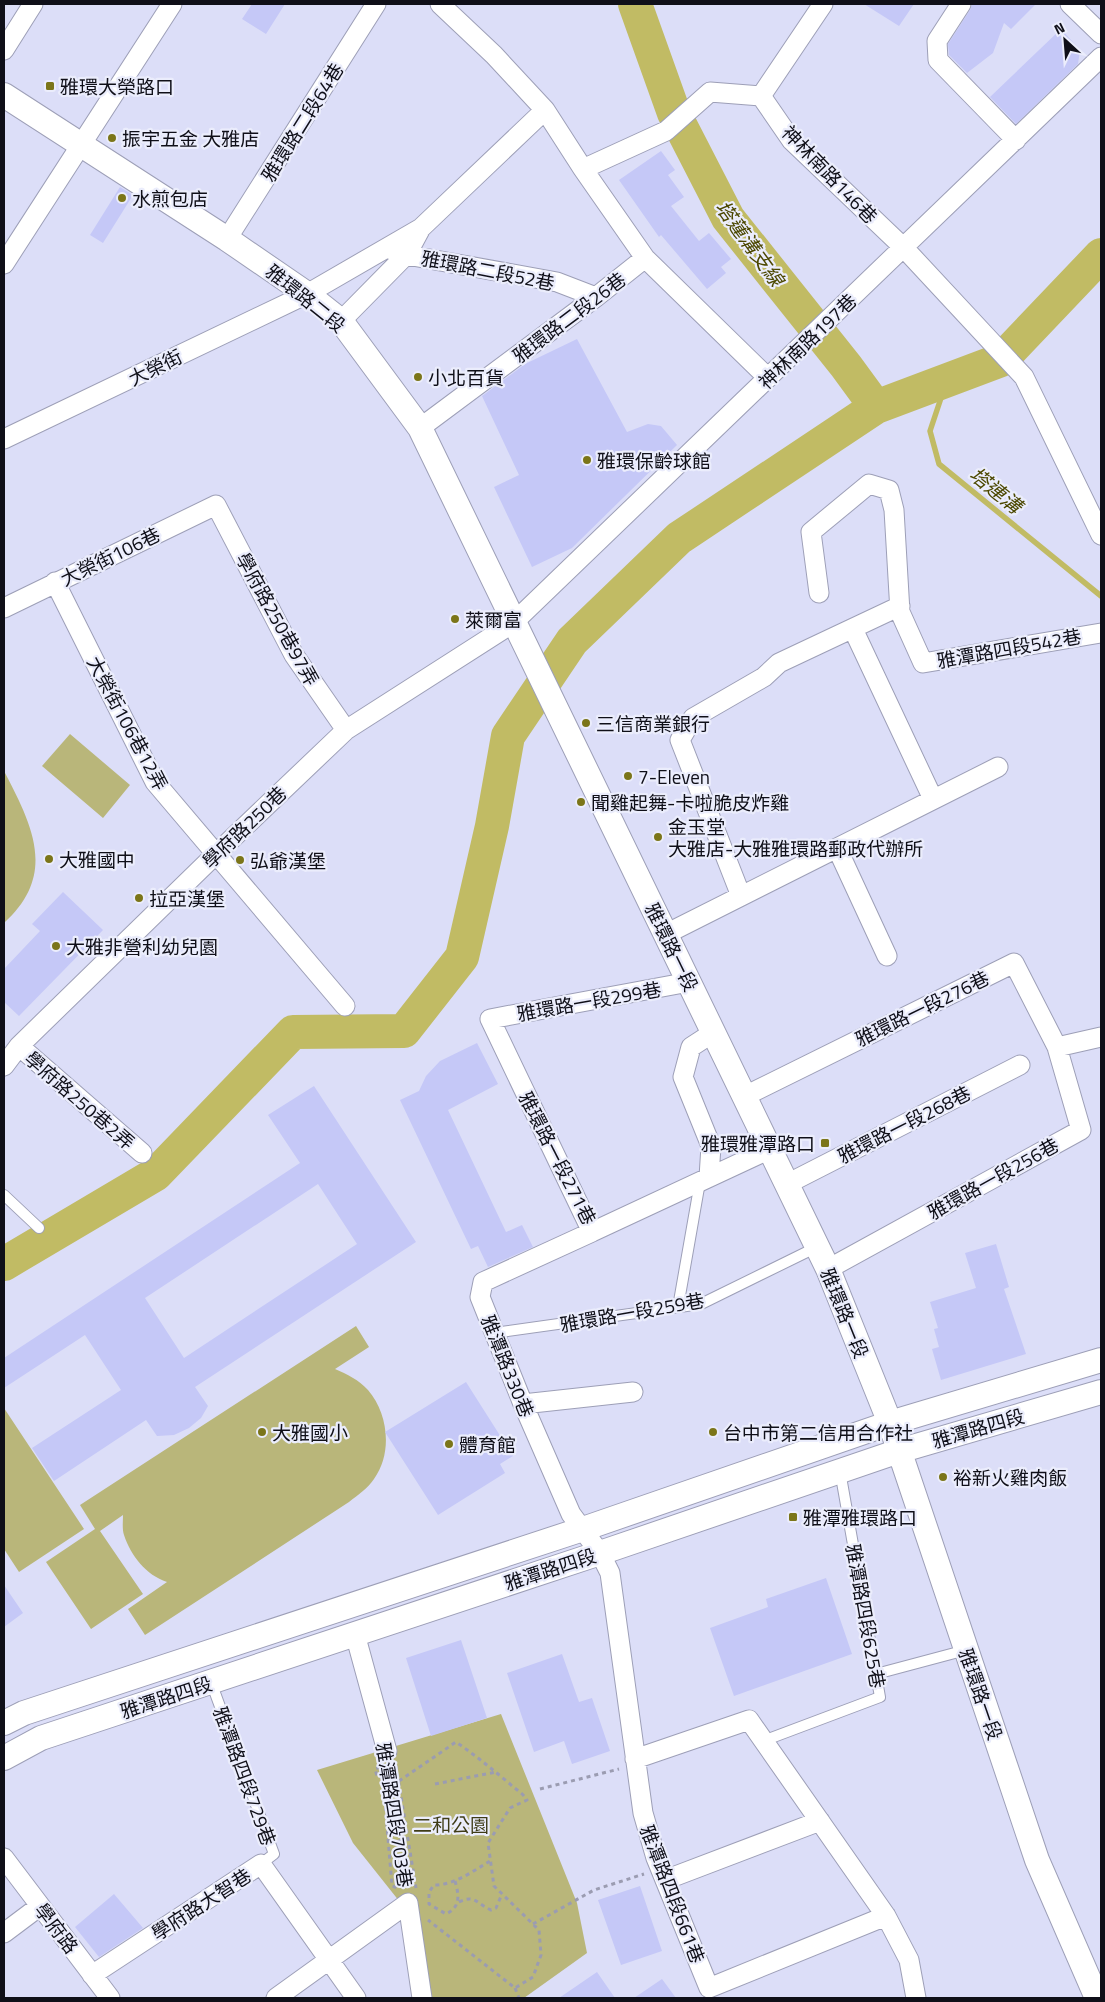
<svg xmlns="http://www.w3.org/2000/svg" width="1105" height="2002" viewBox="0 0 1105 2002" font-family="'Titillium Web','Noto Sans TC',sans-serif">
<rect width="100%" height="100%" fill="#dcdef8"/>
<!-- green -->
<path fill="#b9b67a" d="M 70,734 L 130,785 L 103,818 L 42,766 Z
M 4,771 C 32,825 58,874 4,923 Z
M 356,1326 L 369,1347 L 335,1369 C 347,1374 359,1380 368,1390 C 388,1413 393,1453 374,1479 C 368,1488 358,1495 349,1502 L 145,1635 L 128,1609 L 167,1582 C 146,1575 131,1556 124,1535 C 122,1529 123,1521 123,1515 L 100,1531 L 143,1594 L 91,1629 L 46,1562 L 95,1529 L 80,1505 Z
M 4,1408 L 84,1529 L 19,1572 L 4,1549 Z
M 501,1714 L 577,1903 L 587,1953 L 524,1998 L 426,1998 L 415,1921 L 353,1843 L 317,1770 Z"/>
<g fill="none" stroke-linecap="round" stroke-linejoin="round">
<!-- stream -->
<path stroke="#c1bb64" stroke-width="5.5" d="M 947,380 L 930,431 L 939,464 L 1101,596"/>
<!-- river -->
<path stroke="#c1bb64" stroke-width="34" d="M 635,4 L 674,113 L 728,218 L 846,366 L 876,407
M 4,1264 L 156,1174 L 293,1032 L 404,1031 L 462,957 L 492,826 L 508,736 L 572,641 L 679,538 L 876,407 L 1001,360 L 1101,255"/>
</g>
<!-- building -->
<path fill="#c5c8f7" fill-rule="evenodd" d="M 252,4 L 285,4 L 266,34 L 242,19 Z
M 864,4 L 914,4 L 899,26 Z
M 972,4 L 1036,4 L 1011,29 L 1004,23 L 993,53 L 967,73 L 949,55 L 948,44 L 970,10 Z
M 1061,29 L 1080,50 L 1078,64 L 1016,124 L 990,97 Z
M 661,151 L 675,170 L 668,175 L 684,197 L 671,206 L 699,241 L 709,233 L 731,259 L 721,267 L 726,273 L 707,289 L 661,235 L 659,237 L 619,180 Z
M 120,187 L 133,195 L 103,243 L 90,235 Z
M 577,339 L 627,432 L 648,424 L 661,426 L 677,445 L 572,548 L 532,567 L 494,487 L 519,475 L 482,396 L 525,364 Z
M 63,892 L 103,930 L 19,1016 L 4,1002 L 4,969 L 40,931 L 32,924 Z
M 477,1043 L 498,1084 L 448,1110 L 506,1232 L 522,1225 L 533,1247 L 488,1267 L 478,1246 L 471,1249 L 400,1100 L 419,1091 L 426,1076 L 440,1061 Z
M 314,1086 L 416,1242 L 195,1387 L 208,1406 L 201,1418 L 189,1428 L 174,1435 L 157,1436 L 146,1420 L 54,1481 L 32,1448 L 121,1390 L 85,1335 L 4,1388 L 4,1358 L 300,1163 L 268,1115 ZM 318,1184 L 357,1244 L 184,1358 L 145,1298 Z
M 996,1244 L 1009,1287 L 1004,1289 L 1026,1354 L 941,1380 L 932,1349 L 939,1347 L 934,1329 L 938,1328 L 930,1302 L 976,1288 L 965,1253 Z
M 466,1382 L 513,1456 L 500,1464 L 505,1473 L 438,1515 L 385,1432 Z
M 826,1578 L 852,1654 L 734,1696 L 710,1628 L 768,1607 L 766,1599 Z
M 4,1585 L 23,1613 L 4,1627 Z
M 461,1640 L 487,1718 L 431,1736 L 406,1658 Z
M 562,1654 L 579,1702 L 592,1698 L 610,1751 L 572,1764 L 564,1741 L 534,1752 L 507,1673 Z
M 640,1886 L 662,1951 L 621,1965 L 598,1900 Z
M 114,1894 L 143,1928 L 99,1957 L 75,1927 Z
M 597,1972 L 615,1998 L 559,1998 Z
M 662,1979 L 676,1998 L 634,1998 Z"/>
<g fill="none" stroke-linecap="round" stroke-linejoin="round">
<!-- service casing -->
<g stroke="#9d9fb7" stroke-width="12">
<path id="service" d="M 4,1195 L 39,1228
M 678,1307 L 700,1182
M 494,1333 L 701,1304 L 817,1247
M 876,1674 L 966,1650
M 211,1682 L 274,1854 L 261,1864
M 763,1741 L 880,1697 L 840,1471"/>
</g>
<!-- minor casing -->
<g stroke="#9d9fb7" stroke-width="21">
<path id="minor" d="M 440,4 L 494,55 L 545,110 L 583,169 L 666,131 L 710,92 L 761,96 L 823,4
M 961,4 L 937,41 L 938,60 L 1016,140
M 1070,4 L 1101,34
M 4,50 L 33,4
M 761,96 L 792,141 L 904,248 L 1024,377 L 1101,535
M 583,169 L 645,258 L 768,378
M 227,239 L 376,4
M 396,253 L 557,282 L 596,297
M 4,264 L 172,4
M 341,321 L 407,254 L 421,228 L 545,110
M 420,428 L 596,297 L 645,258
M 4,439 L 307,294 L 421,228
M 55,582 L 155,782 L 345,1006
M 819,593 L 811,532 L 869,484 L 889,490 L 894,510 L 900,612 L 923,663 L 1101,633
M 4,608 L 216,505 L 294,655 L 346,730
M 853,629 L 933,799
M 837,848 L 887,956
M 741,896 L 680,740 L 693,718 L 764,677 L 779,663 L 900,606
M 666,934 L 998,767
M 689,982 L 490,1019 L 592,1232 L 770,1149
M 19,1046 L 142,1153
M 1057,1047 L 1101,1037
M 4,1066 L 19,1046 L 217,853 L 346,730 L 513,623 L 1101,57
M 745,1096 L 1014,963 L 1057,1047 L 1081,1130 L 828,1269
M 709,1177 L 711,1146 L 683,1077 L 691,1047 L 714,1032
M 787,1184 L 1020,1065
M 592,1232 L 483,1282 L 480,1297 L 523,1404 L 571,1514 L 600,1553 L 610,1573 L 643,1813 L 656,1858 L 709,1988 L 886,1916
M 523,1404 L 633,1392
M 355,1634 L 387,1751
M 635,1759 L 749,1720 L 886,1916 L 909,1960 L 916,1998
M 4,1858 L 110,1998
M 665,1880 L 820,1821
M 4,1933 L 40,1906
M 92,1975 L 261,1864 L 356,1998
M 276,1998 L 408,1903 L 422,1998"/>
</g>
<!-- tertiary casing -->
<g stroke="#9d9fb7" stroke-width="26">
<path id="tertiary" d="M 4,95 L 227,239 L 307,294 L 341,321 L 420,428 L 828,1269 L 890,1423 L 1037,1860 L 1097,1998
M 4,1723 L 24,1713 L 583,1529 L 890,1423 L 1101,1360
M 4,1758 L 41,1738 L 600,1553 L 899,1451 L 1101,1392"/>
</g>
<!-- path -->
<path stroke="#9b9cb1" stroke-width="3" stroke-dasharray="4 4" stroke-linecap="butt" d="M 396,1766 L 416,1888
M 380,1767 L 375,1769 L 377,1776 L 383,1778 L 392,1886 L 398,1888
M 389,1768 L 406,1885
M 399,1781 L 456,1742 C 475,1755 492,1769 510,1784 C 516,1790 522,1792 527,1800 L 510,1808 L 488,1843 L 494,1886 L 539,1930 L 541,1955 L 533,1977 L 515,1988 L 428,1920
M 435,1784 L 496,1772
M 540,1789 L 619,1769
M 455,1881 C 459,1895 461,1907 446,1914 L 429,1904 L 429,1892 L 434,1885 C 455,1885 473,1871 490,1861
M 459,1902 C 475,1894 477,1904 491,1910 L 496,1908 L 502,1894
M 533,1924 L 594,1890 L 644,1874
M 515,1988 L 519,1998"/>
<!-- service -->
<use href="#service" stroke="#fff" stroke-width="10"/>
<!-- minor -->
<use href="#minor" stroke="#fff" stroke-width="19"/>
<!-- tertiary -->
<use href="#tertiary" stroke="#fff" stroke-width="24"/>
</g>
<!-- markers -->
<g fill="#7b7519" stroke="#ebedfc" stroke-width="2">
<rect x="45" y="81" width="10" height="10" rx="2.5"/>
<circle cx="112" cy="138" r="5"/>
<circle cx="122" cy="198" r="5"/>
<circle cx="418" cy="377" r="5"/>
<circle cx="587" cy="460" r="5"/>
<circle cx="455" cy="619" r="5"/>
<circle cx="586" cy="723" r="5"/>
<circle cx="628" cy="776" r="5"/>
<circle cx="581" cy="802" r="5"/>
<circle cx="658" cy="837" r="5"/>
<circle cx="49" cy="859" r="5"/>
<circle cx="240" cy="860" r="5"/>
<circle cx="139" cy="898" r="5"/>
<circle cx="56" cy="946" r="5"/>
<rect x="820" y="1138" width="10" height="10" rx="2.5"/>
<circle cx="262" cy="1432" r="5"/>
<circle cx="713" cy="1432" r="5"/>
<circle cx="449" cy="1444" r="5"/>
<circle cx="943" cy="1477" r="5"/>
<rect x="788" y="1512" width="10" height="10" rx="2.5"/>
</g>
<g text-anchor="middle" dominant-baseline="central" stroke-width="4.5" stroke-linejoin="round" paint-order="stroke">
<!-- poi labels -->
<g font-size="19" fill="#0f0f18" stroke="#ebedfc" text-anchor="start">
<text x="60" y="86">雅環大榮路口</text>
<text x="122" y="138">振宇五金 大雅店</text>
<text x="132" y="198">水煎包店</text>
<text x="428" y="377">小北百貨</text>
<text x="597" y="460">雅環保齡球館</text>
<text x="465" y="619">萊爾富</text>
<text x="596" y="723">三信商業銀行</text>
<text x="638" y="776">7-Eleven</text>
<text x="591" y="802">聞雞起舞-卡啦脆皮炸雞</text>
<text x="668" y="826">金玉堂<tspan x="668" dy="22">大雅店-大雅雅環路郵政代辦所</tspan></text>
<text x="59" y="859">大雅國中</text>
<text x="250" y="860">弘爺漢堡</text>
<text x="149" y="898">拉亞漢堡</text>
<text x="66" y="946">大雅非營利幼兒園</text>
<text x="815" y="1143" text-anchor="end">雅環雅潭路口</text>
<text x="272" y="1432">大雅國小</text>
<text x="723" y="1432">台中市第二信用合作社</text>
<text x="459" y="1444">體育館</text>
<text x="953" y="1477">裕新火雞肉飯</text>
<text x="803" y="1517">雅潭雅環路口</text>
</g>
<!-- street labels -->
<g font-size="19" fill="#0f0f18" stroke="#ebedfc">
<text transform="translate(302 122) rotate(-58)">雅環路二段64巷</text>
<text transform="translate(830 174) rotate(46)">神林南路146巷</text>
<text transform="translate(488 270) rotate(11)">雅環路二段52巷</text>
<text transform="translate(306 298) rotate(39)">雅環路二段</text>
<text transform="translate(569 317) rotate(-37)">雅環路二段26巷</text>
<text transform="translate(807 341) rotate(-44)">神林南路197巷</text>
<text transform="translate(155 367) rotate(-26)">大榮街</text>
<text transform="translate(110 556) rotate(-26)">大榮街106巷</text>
<text transform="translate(278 619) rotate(61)">學府路250巷97弄</text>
<text transform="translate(1009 648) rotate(-10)">雅潭路四段542巷</text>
<text transform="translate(128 723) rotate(62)">大榮街106巷12弄</text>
<text transform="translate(244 827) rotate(-44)">學府路250巷</text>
<text transform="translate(672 947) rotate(64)">雅環路一段</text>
<text transform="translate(589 1001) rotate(-10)">雅環路一段299巷</text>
<text transform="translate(922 1008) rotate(-26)">雅環路一段276巷</text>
<text transform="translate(80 1100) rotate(41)">學府路250巷2弄</text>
<text transform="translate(904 1124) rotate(-27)">雅環路一段268巷</text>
<text transform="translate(558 1158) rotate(63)">雅環路一段271巷</text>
<text transform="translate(993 1178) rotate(-29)">雅環路一段256巷</text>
<text transform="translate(632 1312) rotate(-10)">雅環路一段259巷</text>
<text transform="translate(845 1313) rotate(68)">雅環路一段</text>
<text transform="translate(508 1366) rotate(68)">雅潭路330巷</text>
<text transform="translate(978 1428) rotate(-16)">雅潭路四段</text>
<text transform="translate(550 1569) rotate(-18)">雅潭路四段</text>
<text transform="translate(866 1616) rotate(80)">雅潭路四段625巷</text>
<text transform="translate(981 1694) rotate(71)">雅環路一段</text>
<text transform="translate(166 1697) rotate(-18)">雅潭路四段</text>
<text transform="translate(245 1776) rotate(70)">雅潭路四段729巷</text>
<text transform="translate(395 1815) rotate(81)">雅潭路四段703巷</text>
<text transform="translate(673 1894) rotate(69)">雅潭路四段661巷</text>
<text transform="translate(201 1904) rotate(-33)">學府路大智巷</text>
<text transform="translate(57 1928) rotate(53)">學府路</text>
</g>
<!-- park labels -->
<g font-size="19" fill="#3f3c17" stroke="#ebedfc">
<text x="451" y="1824">二和公園</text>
</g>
<!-- water labels -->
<g font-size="20" font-style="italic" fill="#4c4800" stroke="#ebedfc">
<text transform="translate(750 243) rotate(54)">塔蓮溝支線</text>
<text transform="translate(996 490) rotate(39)">塔連溝</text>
</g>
</g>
<!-- border -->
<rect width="1105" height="2002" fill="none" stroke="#0f0f18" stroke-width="10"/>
<!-- north arrow -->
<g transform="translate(1065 40) rotate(334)" stroke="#ebedfc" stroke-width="4" paint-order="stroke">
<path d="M0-4L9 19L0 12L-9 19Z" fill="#0f0f18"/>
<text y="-8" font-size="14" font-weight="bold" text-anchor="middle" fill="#0f0f18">N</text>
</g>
</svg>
